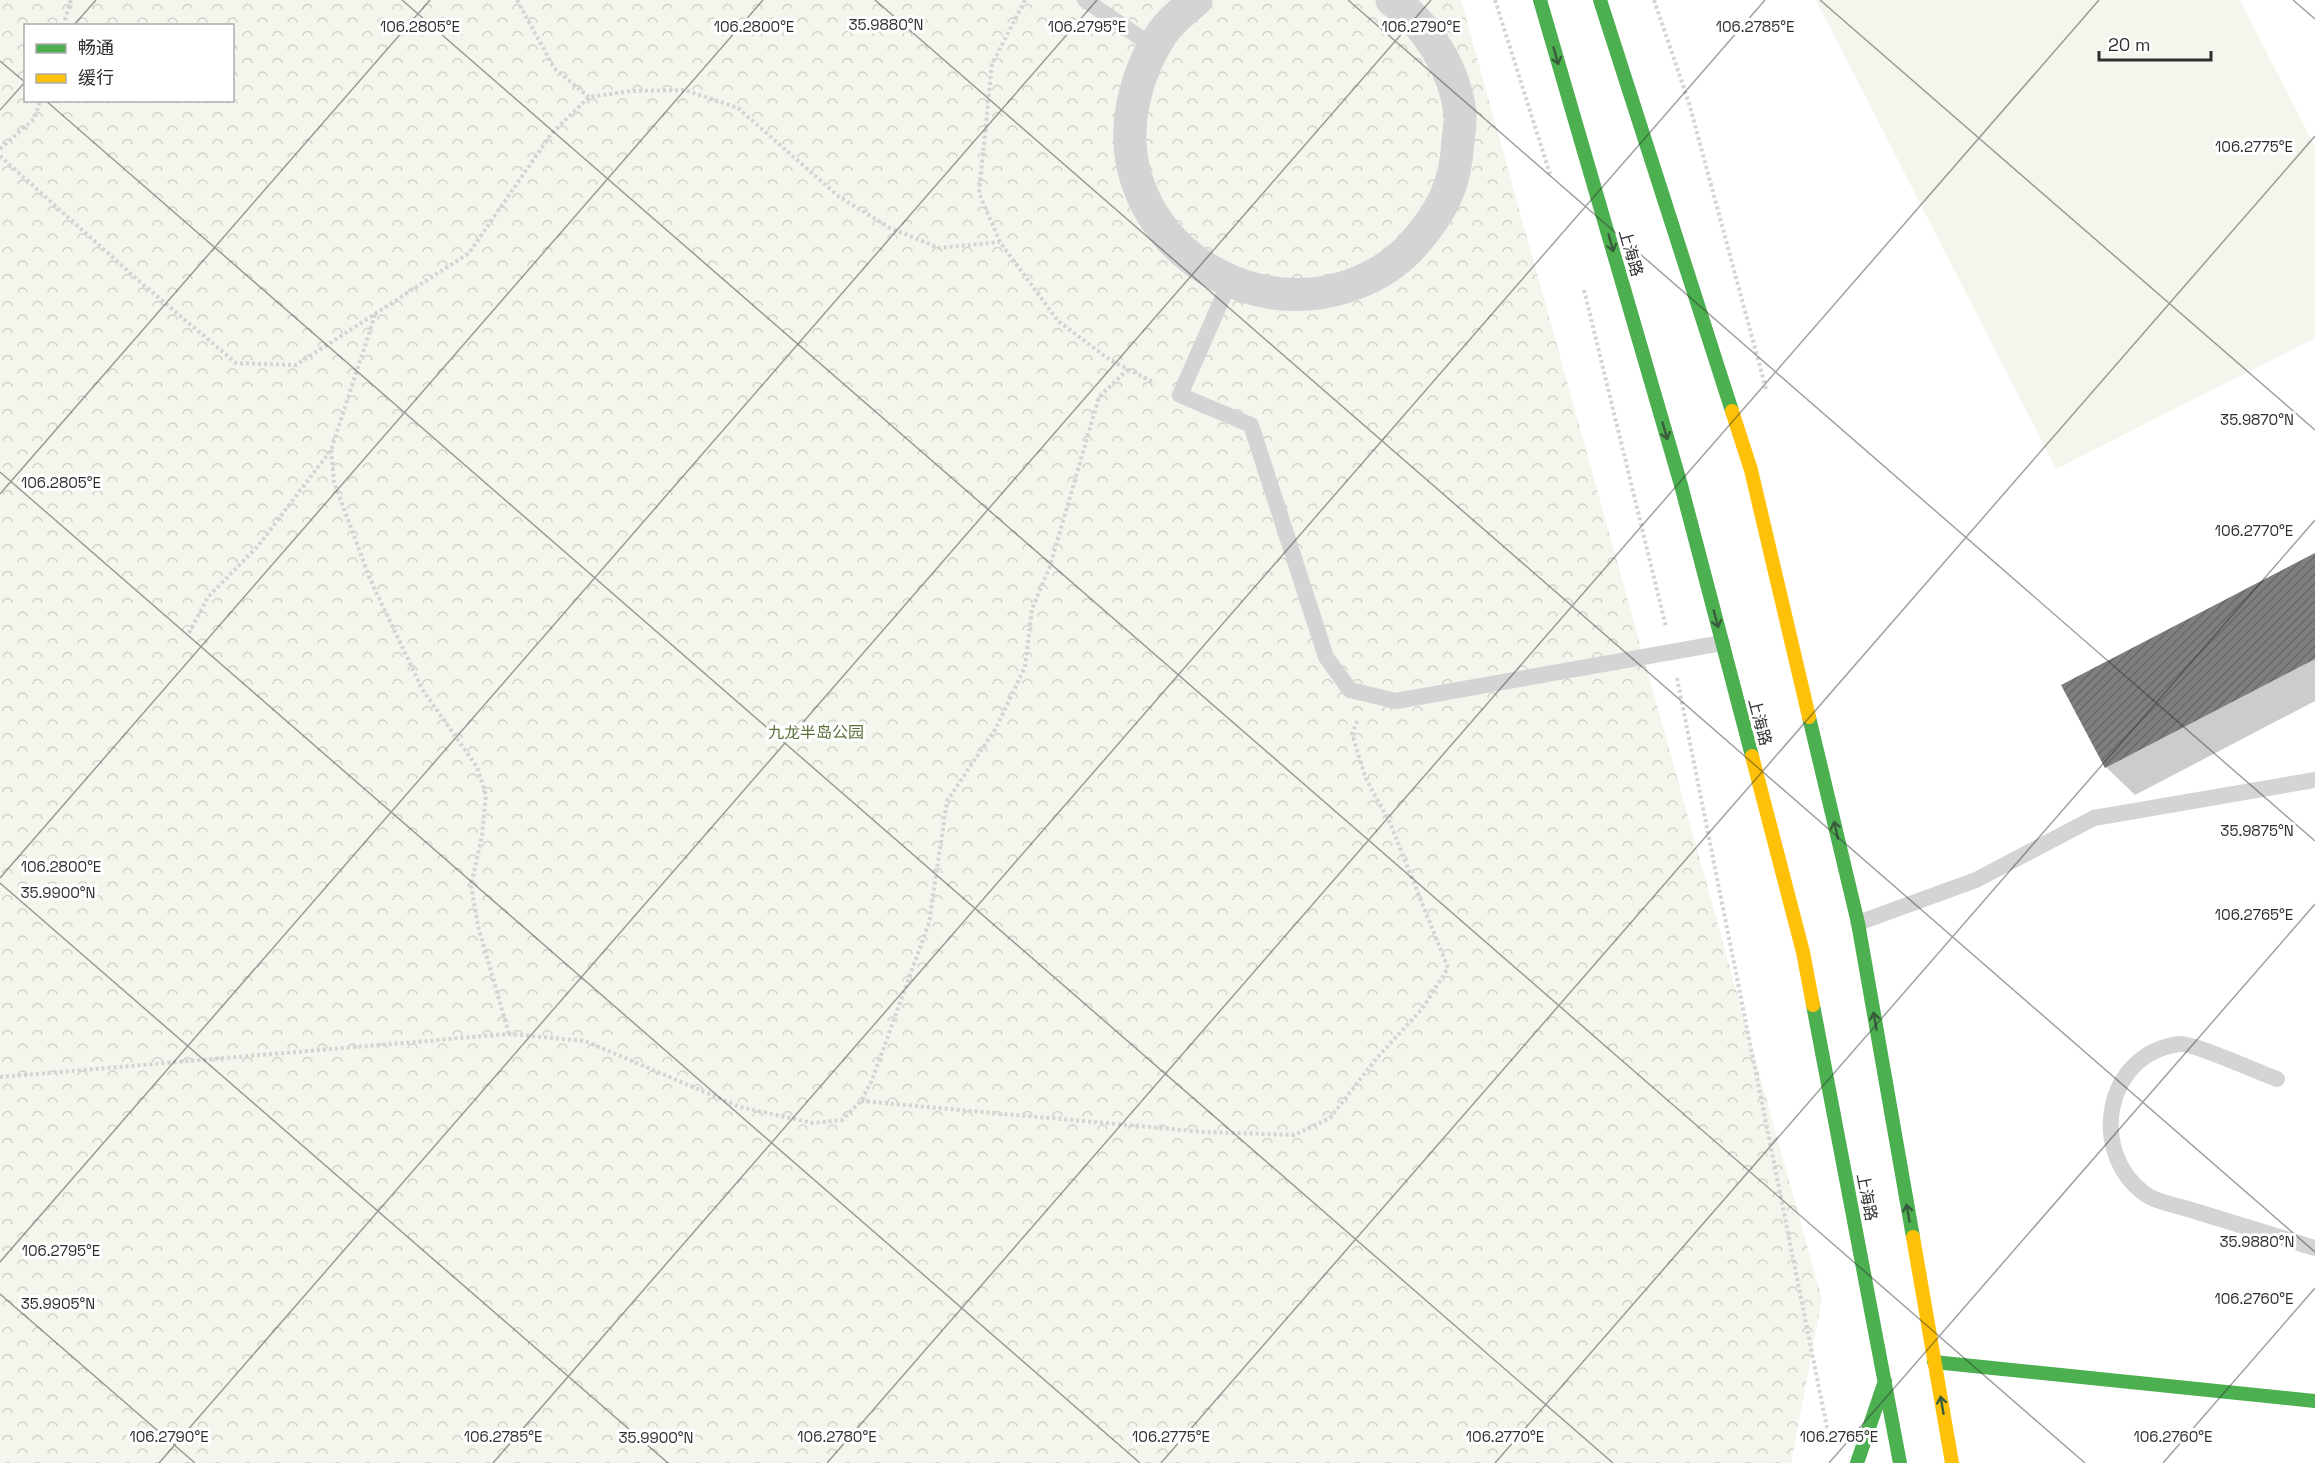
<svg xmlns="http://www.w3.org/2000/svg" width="2315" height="1463" viewBox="0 0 2315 1463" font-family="'Space Grotesk','Noto Sans SC',sans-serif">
<defs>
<pattern id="forest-crowns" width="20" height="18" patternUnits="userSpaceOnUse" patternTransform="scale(1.5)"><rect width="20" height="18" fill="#f2f6ec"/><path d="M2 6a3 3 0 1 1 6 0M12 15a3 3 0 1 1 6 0" fill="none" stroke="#d0d3cb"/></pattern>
<pattern id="building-hatch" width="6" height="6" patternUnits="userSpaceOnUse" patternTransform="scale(1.5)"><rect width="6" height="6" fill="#7f7f7f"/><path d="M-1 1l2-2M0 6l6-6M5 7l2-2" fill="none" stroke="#686868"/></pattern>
</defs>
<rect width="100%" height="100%" fill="#fff"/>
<!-- forest -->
<path fill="url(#forest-crowns)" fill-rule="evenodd" d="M 0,0 L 1461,0 L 1822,1299 L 1791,1463 L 0,1463 ZM 26,26 L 232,26 L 232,100 L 26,100 Z"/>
<!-- pitch -->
<path fill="#f2f6ec" d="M 1816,0 L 2240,0 L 2315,147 L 2315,338 L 2056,469 Z"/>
<!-- shadow -->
<path fill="#0003" d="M 2315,555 L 2315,701 L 2135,795 L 2106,767 Z"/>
<!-- building -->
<path fill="url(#building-hatch)" d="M 2315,553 L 2315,659 L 2105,768 L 2061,685 Z"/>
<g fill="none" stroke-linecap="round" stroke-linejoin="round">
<!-- path -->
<path stroke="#d4d4d4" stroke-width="4" stroke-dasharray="3 3" stroke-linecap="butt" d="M 517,0 L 554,68 L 589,97
M 1025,0 L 992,64 L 979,193 L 1000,242 L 1058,321 L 1110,360 L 1155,383
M 1495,0 L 1550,174
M 1654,0 L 1689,103 L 1766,389
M 63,26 L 71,0
M 0,149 L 35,118 L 40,100
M 0,156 L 139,281 L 236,363 L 296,365 L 469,253 L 552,133 L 589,97 L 632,91 L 685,90 L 738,108 L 838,196 L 890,228 L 939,248 L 1000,242
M 1584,290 L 1666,627
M 331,450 L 334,482 L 370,579 L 422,689 L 477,767 L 486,795 L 482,835 L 471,886 L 478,926 L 509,1034
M 189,633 L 208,597 L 258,546 L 331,450 L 376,312
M 1677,678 L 1828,1433
M 0,1077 L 509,1034 L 585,1041 L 740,1107 L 813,1123 L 842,1120 L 861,1101 L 872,1080 L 929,923 L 947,801 L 996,728 L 1025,667 L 1032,609 L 1050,566 L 1099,397 L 1128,369
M 861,1101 L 1205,1132 L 1294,1135 L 1330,1118 L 1376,1059 L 1422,1009 L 1448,968 L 1390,823 L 1366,779 L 1352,734 L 1358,719"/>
<!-- lane -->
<path stroke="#d4d4d4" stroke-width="16" d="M 1085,0 L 1154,47
M 1230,281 L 1180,395 L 1251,425 L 1326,657 L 1350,690 L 1396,701 L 1722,643
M 1858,923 L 1976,880 L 2094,818 L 2315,780
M 2277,1079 C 2260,1073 2191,1042 2179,1044 C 2104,1054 2088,1152 2145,1194 C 2156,1202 2175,1205 2188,1209 C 2230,1222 2273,1235 2315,1248"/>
<!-- street -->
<path stroke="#d4d4d4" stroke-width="33" d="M 1196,0 C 1185,10 1171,20 1163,32 C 1135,73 1121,129 1136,178 C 1160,256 1240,304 1319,293 C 1353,288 1386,273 1410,248 C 1441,214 1456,186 1458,140 C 1459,131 1461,121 1460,113 C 1455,70 1426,23 1392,0"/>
<!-- fast -->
<path stroke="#4caf50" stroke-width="14" d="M 1540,0 L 1681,485 L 1752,756
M 1600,0 L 1732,411
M 1809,717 L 1858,923 L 1913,1237
M 1813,1005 L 1900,1463
M 1934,1362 L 2315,1401
M 1857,1463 L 1885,1381"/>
<!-- slow -->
<path stroke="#ffc107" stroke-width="14" d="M 1732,411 L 1751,470 L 1809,717
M 1752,756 L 1803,952 L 1813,1005
M 1913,1237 L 1952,1463"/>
</g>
<!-- one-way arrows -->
<defs><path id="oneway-shaft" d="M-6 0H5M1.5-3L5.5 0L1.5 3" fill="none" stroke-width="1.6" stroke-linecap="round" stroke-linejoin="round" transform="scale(1.5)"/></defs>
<g stroke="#395c3b">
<use href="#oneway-shaft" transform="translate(1556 56) rotate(74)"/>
<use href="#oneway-shaft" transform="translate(1611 243) rotate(74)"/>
<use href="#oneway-shaft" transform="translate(1665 431) rotate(74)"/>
<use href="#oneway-shaft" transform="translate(1716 619) rotate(75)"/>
<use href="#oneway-shaft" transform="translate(1836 830) rotate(-103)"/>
<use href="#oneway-shaft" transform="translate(1875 1021) rotate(-100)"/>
<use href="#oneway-shaft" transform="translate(1908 1213) rotate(-100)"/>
<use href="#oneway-shaft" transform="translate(1942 1405) rotate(-100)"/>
</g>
<!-- ticks -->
<path fill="none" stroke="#2f2f2f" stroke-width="1.5" stroke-opacity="0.45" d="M 402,0 L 2085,1463M 875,0 L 2315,1252M 1348,0 L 2315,841M 1820,0 L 2315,430M 2293,0 L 2315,19M 73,26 L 96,0M 0,61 L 26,83M 45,100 L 1613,1463M 0,110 L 26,81M 0,472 L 1140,1463M 0,494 L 430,0M 0,878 L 763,0M 0,883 L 668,1463M 0,1262 L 1097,0M 0,1294 L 195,1463M 159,1463 L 1431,0M 493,1463 L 1765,0M 827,1463 L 2099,0M 1161,1463 L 2315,136M 1495,1463 L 2315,520M 1829,1463 L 2315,904M 2163,1463 L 2315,1288"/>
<g text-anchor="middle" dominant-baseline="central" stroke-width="6" stroke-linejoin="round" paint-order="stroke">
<!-- street labels -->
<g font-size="16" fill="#2f2f2f" stroke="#fff">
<text transform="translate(1631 253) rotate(74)">上海路</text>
<text transform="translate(1760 722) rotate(75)">上海路</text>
<text transform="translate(1867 1197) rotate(79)">上海路</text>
</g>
<!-- park labels -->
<g font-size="16" fill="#587038" stroke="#fff">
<text x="816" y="732">九龙半岛公园</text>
</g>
</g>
<g font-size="15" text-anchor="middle" fill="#2f2f2f" stroke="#fff" stroke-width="6" stroke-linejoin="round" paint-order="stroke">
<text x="886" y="30">35.9880°N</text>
<text x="420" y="32">106.2805°E</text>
<text x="754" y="32">106.2800°E</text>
<text x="1087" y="32">106.2795°E</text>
<text x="1421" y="32">106.2790°E</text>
<text x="1755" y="32">106.2785°E</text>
<text x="2254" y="152">106.2775°E</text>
<text x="2257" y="425">35.9870°N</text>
<text x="61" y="488">106.2805°E</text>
<text x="2254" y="536">106.2770°E</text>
<text x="2257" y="836">35.9875°N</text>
<text x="61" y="872">106.2800°E</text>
<text x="58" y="898">35.9900°N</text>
<text x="2254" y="920">106.2765°E</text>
<text x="2257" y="1247">35.9880°N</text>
<text x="61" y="1256">106.2795°E</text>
<text x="2254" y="1304">106.2760°E</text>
<text x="58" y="1309">35.9905°N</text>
<text x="169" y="1442">106.2790°E</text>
<text x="503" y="1442">106.2785°E</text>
<text x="837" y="1442">106.2780°E</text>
<text x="1171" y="1442">106.2775°E</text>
<text x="1505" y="1442">106.2770°E</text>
<text x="1839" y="1442">106.2765°E</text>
<text x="2173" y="1442">106.2760°E</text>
<text x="656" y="1443">35.9900°N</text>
</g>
<!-- legend -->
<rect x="24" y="24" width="210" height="78" fill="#ffffff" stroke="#acacac" stroke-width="1.5"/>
<rect x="36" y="44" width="30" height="9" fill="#4caf50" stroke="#acacac" stroke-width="1.5"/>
<text x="78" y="54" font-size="18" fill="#2f2f2f">畅通</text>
<rect x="36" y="74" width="30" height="9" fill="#ffc107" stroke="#acacac" stroke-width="1.5"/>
<text x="78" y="84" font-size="18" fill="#2f2f2f">缓行</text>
<!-- scale -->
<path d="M2099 51v9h112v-9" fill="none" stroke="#2f2f2f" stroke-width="3"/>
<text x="2108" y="51" font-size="18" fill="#2f2f2f" stroke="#ffffff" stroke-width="4.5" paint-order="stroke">20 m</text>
</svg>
